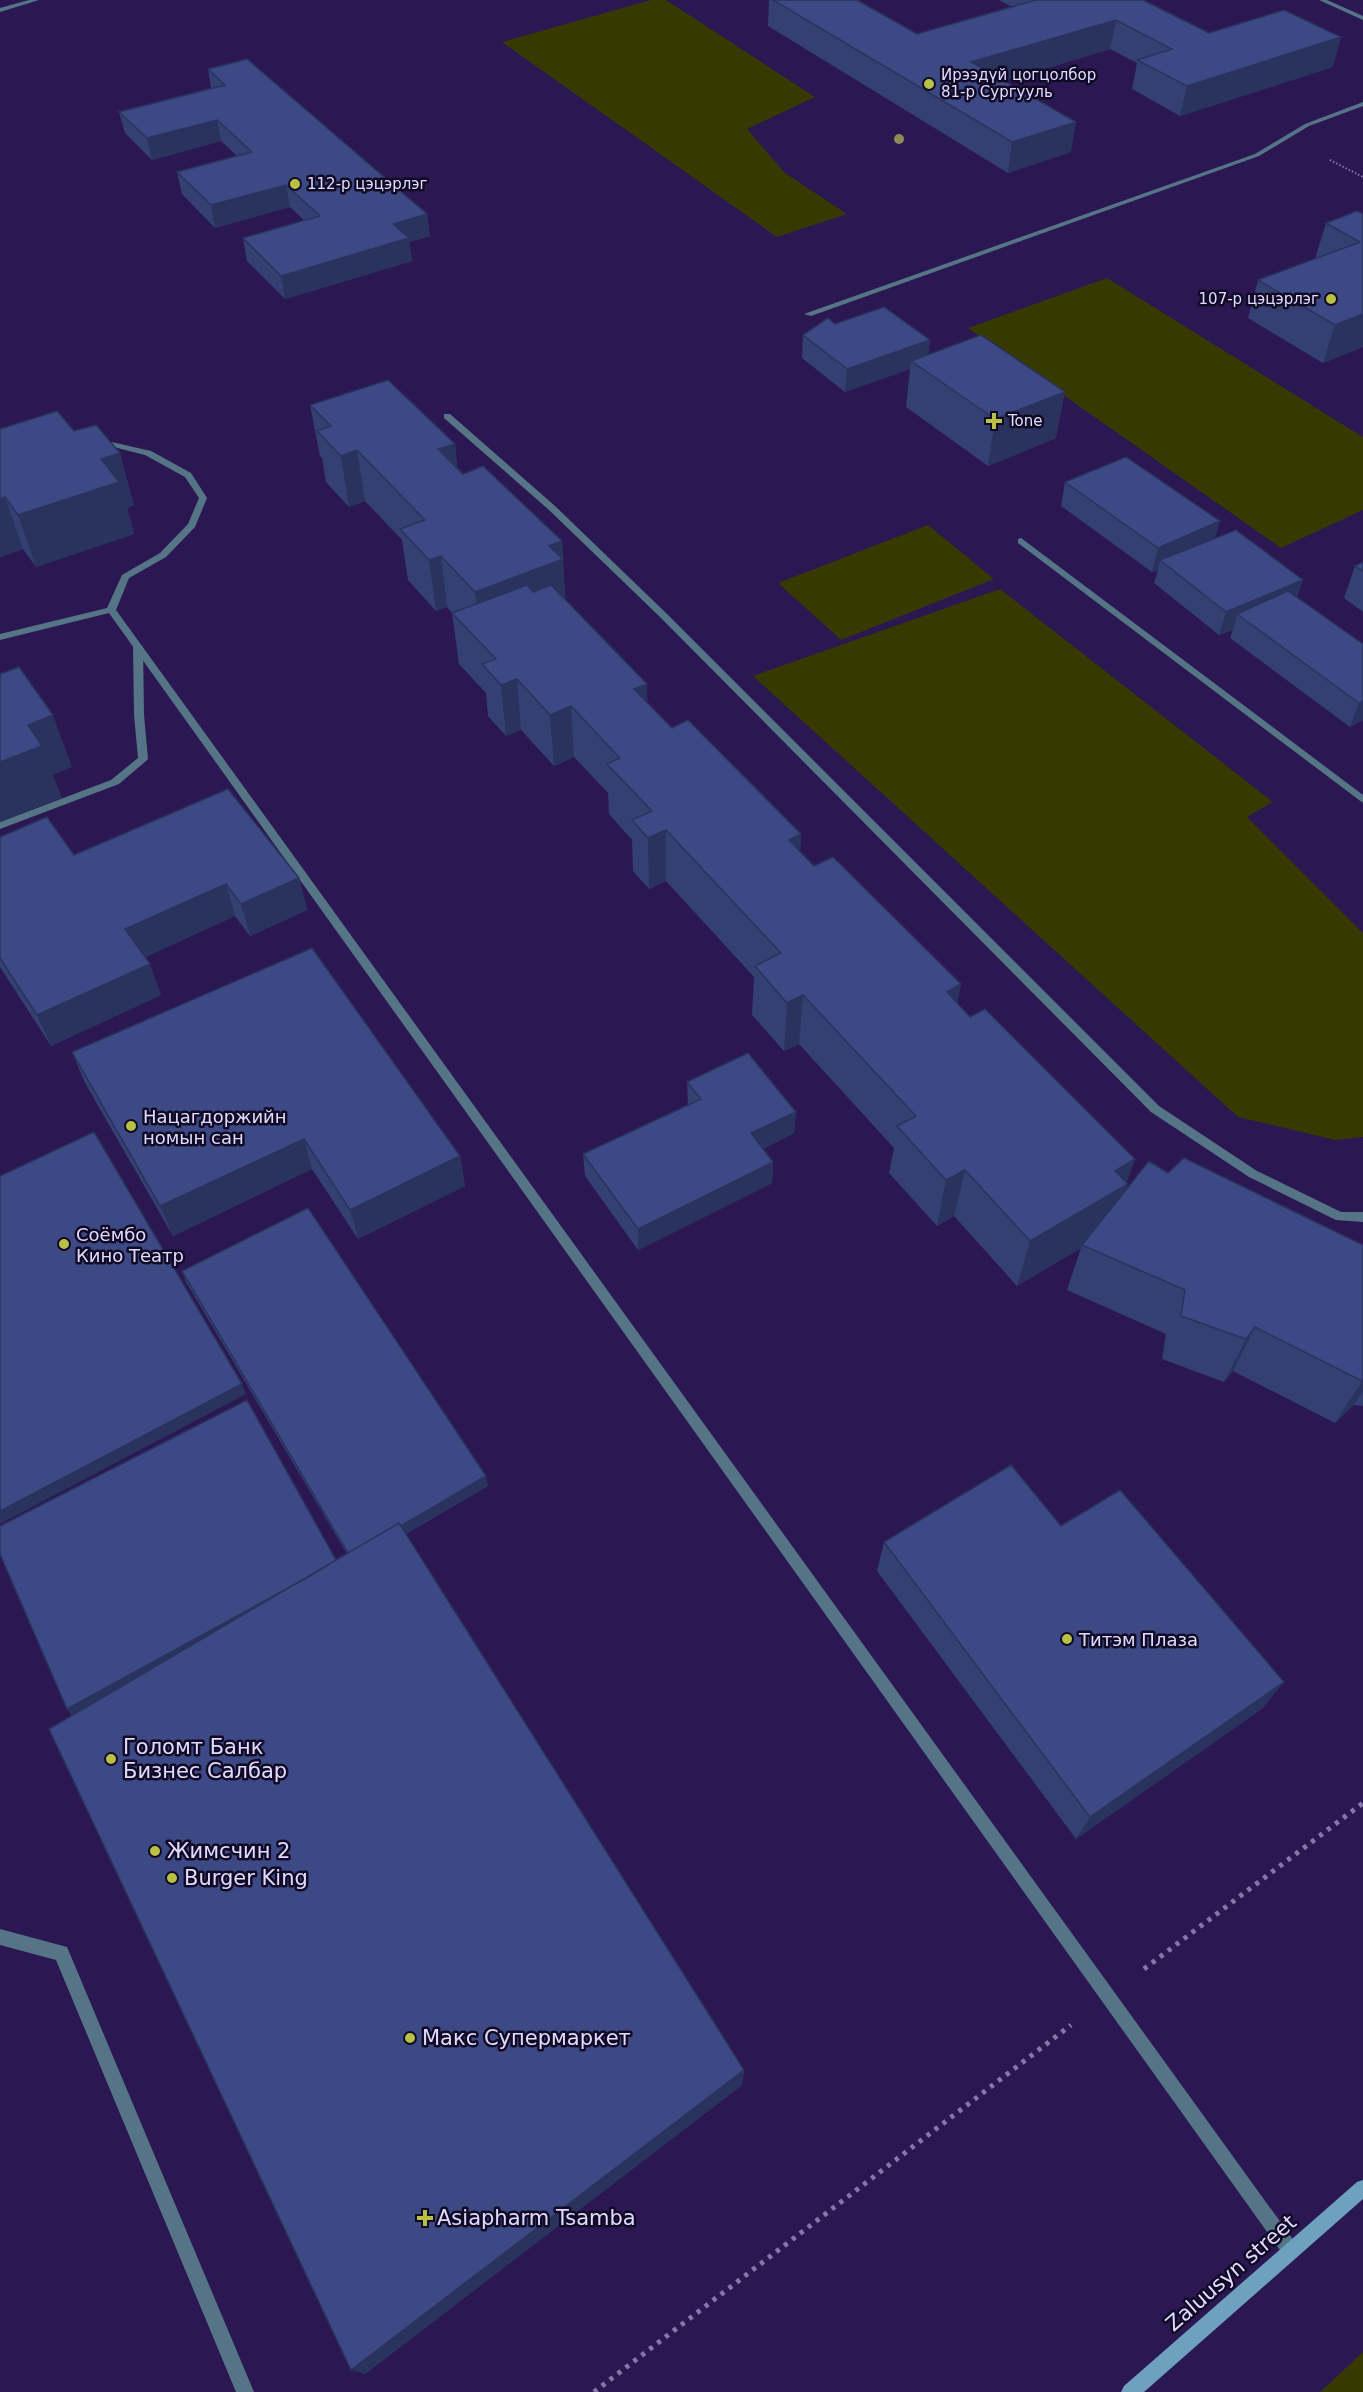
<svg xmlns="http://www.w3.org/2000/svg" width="1363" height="2392" viewBox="0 0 1363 2392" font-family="'DejaVu Sans',sans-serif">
<rect width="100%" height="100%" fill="#2b1853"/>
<!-- green -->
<path fill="#363900" d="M 651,0 L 666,0 L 815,97 L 747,129 L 785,173 L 847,214 L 777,237 L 502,42 Z
M 1107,278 L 1363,437 L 1363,510 L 1281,548 L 968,328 Z
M 928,525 L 994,579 L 841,640 L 778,583 Z
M 1000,589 L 1273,802 L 1247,817 L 1363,933 L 1363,1137 L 1335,1140 L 1238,1117 L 753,676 Z
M 1363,2352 L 1363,2392 L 1320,2392 Z"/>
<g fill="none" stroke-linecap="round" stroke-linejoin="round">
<!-- path-far1 -->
<path stroke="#8578a8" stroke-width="2" stroke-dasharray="1.5 2" stroke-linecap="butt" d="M 1330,160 L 1363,177"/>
<!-- path -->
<path stroke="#8578a8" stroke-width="5" stroke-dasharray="4 6" stroke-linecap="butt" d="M 1144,1969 L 1363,1803
M 594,2392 L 1071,2025"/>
<!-- lane -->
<path fill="#557586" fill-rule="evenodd" d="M 1319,0 L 1327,0 L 1363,16 L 1363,20 Z
M 1363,102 L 1363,106 L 1309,126 L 1259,156 L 811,316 L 804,314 L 1255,154 L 1305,124 Z
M 138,644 L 143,647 L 144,715 L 148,759 L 146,761 L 119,784 L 0,829 L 0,822 L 111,780 L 138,758 L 134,715 L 133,647 Z
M 0,1929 L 67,1947 L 254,2392 L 236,2392 L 56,1960 L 0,1945 Z"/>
<!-- street -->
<path fill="#557586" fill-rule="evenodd" d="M 29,0 L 39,0 L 0,12 L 0,8 Z
M 444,414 L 450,414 L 555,506 L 666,613 L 1159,1106 L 1257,1171 L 1341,1212 L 1363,1212 L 1363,1222 L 1336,1220 L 1249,1177 L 1151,1112 L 660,617 L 549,510 L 444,418 Z
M 94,438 L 151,451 L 191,473 L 207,498 L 195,527 L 166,557 L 129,578 L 116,610 L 1297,2245 L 1300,2251 L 1297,2257 L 1291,2260 L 1285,2257 L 109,613 L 0,640 L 0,634 L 107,608 L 122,575 L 160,553 L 188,524 L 199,498 L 185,477 L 145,455 L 94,442 Z
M 1021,538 L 1363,795 L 1363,803 L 1018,543 L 1018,539 Z"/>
<!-- secondary -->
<path fill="#6da1bd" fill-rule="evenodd" d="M 1363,2180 L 1363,2199 L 1144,2392 L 1121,2392 L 1124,2386 L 1357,2182 Z"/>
</g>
<!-- trees -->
<circle fill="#8e8a55" cx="899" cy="139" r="5"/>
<!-- wall -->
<path fill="#343f72" d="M 769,0 L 857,0 L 917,34 L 1012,7 L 999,0 L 1143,0 L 1209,33 L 1333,67 L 1180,116 L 1132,89 L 1137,63 L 1110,49 L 1004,81 L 1071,152 L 1008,173 L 768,26 Z
M 208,69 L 427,214 L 430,236 L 409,242 L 412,261 L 285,299 L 247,261 L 243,238 L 305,221 L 290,207 L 215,228 L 182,194 L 177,172 L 237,156 L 221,141 L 152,160 L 125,133 L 119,112 L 211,88 Z
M 1363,214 L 1363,347 L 1323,363 L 1248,318 L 1258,280 L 1315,259 L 1326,223 Z
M 835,324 L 930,340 L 928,355 L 1056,438 L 988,466 L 906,407 L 910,369 L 845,392 L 802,358 L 803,335 Z
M 310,405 L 455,444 L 457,468 L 463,474 L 562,541 L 565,601 L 647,684 L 647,703 L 672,728 L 801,834 L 800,852 L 814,866 L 961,984 L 957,1003 L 1128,1184 L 1125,1191 L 1168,1173 L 1363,1245 L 1363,1406 L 1354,1405 L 1335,1423 L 1233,1371 L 1224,1382 L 1162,1359 L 1166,1334 L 1067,1290 L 1081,1248 L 1017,1286 L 954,1216 L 937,1226 L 889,1173 L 894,1148 L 799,1044 L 784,1051 L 752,1015 L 754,977 L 666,881 L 649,889 L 633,871 L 632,840 L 609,814 L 608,793 L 574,757 L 554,766 L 521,730 L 506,736 L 488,716 L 486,693 L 459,664 L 452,613 L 447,607 L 436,611 L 408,580 L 402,540 L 365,501 L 349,507 L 326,482 L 322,458 L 320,456 Z
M 0,429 L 134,505 L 127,508 L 134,534 L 36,567 L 23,549 L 0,557 Z
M 1065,482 L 1220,521 L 1215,538 L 1363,644 L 1363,720 L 1350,727 L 1230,638 L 1233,630 L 1219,635 L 1154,583 L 1158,570 L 1152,572 L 1061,506 Z
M 1363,562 L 1363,612 L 1344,598 L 1355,566 Z
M 0,837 L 74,855 L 299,878 L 307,910 L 250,936 L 235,916 L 145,957 L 161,995 L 51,1046 L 0,967 Z
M 72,1052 L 460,1156 L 465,1186 L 358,1239 L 312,1169 L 173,1236 L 85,1083 Z
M 687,1082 L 796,1112 L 794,1133 L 763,1149 L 773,1162 L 772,1183 L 638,1250 L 585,1176 L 583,1154 L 688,1105 Z
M 182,1271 L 488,1486 L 406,1534 L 744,2070 L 742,2085 L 365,2374 L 72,1715 L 67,1709 L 347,1554 L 186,1282 Z
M 1061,1526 L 1263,1708 L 1076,1839 L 877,1571 L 884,1542 Z"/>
<!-- shaded-wall -->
<path fill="#2a335d" d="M 1116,20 L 1110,49 L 968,92 L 971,62 Z
M 1341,37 L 1333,67 L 1180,116 L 1187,86 Z
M 217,120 L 221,141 L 152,160 L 147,138 Z
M 1076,122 L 1071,152 L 1008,173 L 1012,142 Z
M 286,185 L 290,207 L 215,228 L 211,205 Z
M 427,214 L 430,236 L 409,242 L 412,261 L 285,299 L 281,276 L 393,224 Z
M 1363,314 L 1363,347 L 1323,363 L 1335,325 Z
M 930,340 L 927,363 L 911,361 L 910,369 L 845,392 L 847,369 Z
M 1065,392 L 1056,438 L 988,466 L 995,419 Z
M 455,444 L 460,495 L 438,449 Z
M 357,450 L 365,501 L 349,507 L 341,456 Z
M 120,453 L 134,505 L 127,508 L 134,534 L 36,567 L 18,515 L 101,459 Z
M 5,497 L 23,549 L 0,557 L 0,499 Z
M 1220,521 L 1213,544 L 1160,560 L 1158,570 L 1152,572 L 1158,548 Z
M 562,541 L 566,610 L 481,644 L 475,592 L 549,546 Z
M 441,556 L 447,607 L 436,611 L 429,560 Z
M 1303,580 L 1295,604 L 1237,614 L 1233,630 L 1219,635 L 1226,612 Z
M 517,679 L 521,730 L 506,736 L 501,685 Z
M 647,684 L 648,735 L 634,689 Z
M 1363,701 L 1363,720 L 1350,727 L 1359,703 Z
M 571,706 L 574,757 L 554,766 L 550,715 Z
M 53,715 L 72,767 L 53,775 L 62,798 L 0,822 L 0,762 L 28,725 Z
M 666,830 L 666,881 L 649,889 L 648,838 Z
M 801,834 L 797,884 L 789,840 Z
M 299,878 L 307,910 L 250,936 L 241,904 Z
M 226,884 L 235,916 L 137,961 L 125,929 Z
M 150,964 L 161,995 L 51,1046 L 37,1015 Z
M 961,984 L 951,1033 L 947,992 Z
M 803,995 L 799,1044 L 784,1051 L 787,1003 Z
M 796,1112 L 794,1133 L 750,1155 L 751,1133 Z
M 304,1139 L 312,1169 L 173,1236 L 160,1206 Z
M 460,1156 L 465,1186 L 358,1239 L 350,1210 Z
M 1135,1159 L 1126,1185 L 1128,1184 L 1112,1230 L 1082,1245 L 1081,1248 L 1017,1286 L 1030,1241 L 1115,1171 Z
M 773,1162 L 772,1183 L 638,1250 L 638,1229 Z
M 965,1170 L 954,1216 L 937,1226 L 946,1180 Z
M 1255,1327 L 1233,1371 L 1224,1382 L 1246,1339 Z
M 1363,1380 L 1363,1391 L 1354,1405 L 1335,1423 Z
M 242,1384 L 246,1394 L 0,1524 L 0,1511 Z
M 486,1476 L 488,1486 L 353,1564 L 349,1555 Z
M 337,1561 L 74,1717 L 67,1709 Z
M 1284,1682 L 1263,1708 L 1076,1839 L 1090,1817 Z
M 744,2070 L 742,2085 L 365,2374 L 351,2370 Z"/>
<!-- building -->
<path fill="#3c4985" stroke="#2a335d" stroke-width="1.5" d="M 773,0 L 857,0 L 917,34 L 1036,0 L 1143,0 L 1209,33 L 1284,10 L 1341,37 L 1187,86 L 1137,60 L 1172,49 L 1116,20 L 971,62 L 1076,122 L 1012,142 Z
M 247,59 L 427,214 L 393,224 L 409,238 L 281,276 L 243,238 L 320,216 L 286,185 L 211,205 L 177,172 L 252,152 L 217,120 L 147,138 L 119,112 L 225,85 L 208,69 Z
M 1357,211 L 1363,214 L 1363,314 L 1335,325 L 1258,280 L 1360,242 L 1326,223 Z
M 884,307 L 930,340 L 847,369 L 803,335 L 828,318 L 835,324 Z
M 981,335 L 1065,392 L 995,419 L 911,361 Z
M 388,380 L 455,444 L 438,449 L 463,474 L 483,466 L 562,541 L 549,546 L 563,559 L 475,592 L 441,556 L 429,560 L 400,529 L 425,520 L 357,450 L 341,456 L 317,431 L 331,426 L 310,405 Z
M 57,411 L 74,431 L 96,425 L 120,453 L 101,459 L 119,482 L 18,515 L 5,497 L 0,499 L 0,429 Z
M 1126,457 L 1220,521 L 1158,548 L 1065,482 Z
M 1236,530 L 1303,580 L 1226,612 L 1160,560 Z
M 1363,562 L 1363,571 L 1355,566 Z
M 527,585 L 533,592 L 551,585 L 647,684 L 634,689 L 672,728 L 688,720 L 801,834 L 789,840 L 814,866 L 833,857 L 961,984 L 947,992 L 970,1017 L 985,1009 L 1135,1159 L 1115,1171 L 1128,1184 L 1030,1241 L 965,1170 L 946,1180 L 897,1126 L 916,1116 L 803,995 L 787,1003 L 755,966 L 781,953 L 666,830 L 648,838 L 632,820 L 652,811 L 607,764 L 620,758 L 571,706 L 550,715 L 517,679 L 501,685 L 482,664 L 496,659 L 452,613 Z
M 1288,591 L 1363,644 L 1363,701 L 1359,703 L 1237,614 Z
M 19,667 L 53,715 L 28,725 L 42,746 L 0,762 L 0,674 Z
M 228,789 L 299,878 L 241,904 L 226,884 L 125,929 L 150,964 L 37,1015 L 0,958 L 0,837 L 47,817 L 74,855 Z
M 312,948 L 460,1156 L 350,1210 L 304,1139 L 160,1206 L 72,1052 Z
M 748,1053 L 796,1112 L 751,1133 L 773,1162 L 638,1229 L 583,1154 L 701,1099 L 687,1082 Z
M 94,1132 L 242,1384 L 0,1511 L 0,1176 Z
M 1184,1158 L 1363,1245 L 1363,1380 L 1362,1381 L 1255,1327 L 1246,1339 L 1181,1316 L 1185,1290 L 1082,1245 L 1149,1161 L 1168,1173 Z
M 308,1208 L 486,1476 L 401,1526 L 399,1523 L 348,1553 L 182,1271 Z
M 247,1400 L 336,1560 L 310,1576 L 67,1709 L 0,1554 L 0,1526 Z
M 1011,1465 L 1061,1526 L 1120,1490 L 1284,1682 L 1090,1817 L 884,1542 Z
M 399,1523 L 744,2070 L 351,2370 L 49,1729 Z"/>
<!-- markers -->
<g fill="#b9c046" stroke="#110a24" stroke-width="2">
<circle cx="929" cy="84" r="6"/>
<circle cx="295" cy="184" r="6"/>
<circle cx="1331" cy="299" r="6"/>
<path d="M991 412h6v6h6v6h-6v6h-6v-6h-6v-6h6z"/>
<circle cx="131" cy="1126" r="6"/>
<circle cx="64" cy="1244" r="6"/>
<circle cx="1067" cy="1639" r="6"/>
<circle cx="111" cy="1759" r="6"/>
<circle cx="155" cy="1851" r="6"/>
<circle cx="172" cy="1878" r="6"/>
<circle cx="410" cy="2038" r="6"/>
<path d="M422 2209h6v6h6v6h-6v6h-6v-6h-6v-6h6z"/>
</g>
<g text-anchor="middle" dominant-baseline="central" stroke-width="5" stroke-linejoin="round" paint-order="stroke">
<!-- far-poi labels -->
<g font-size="15" fill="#e0daff" stroke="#110a24" text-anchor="start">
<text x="941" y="75">Ирээдүй цогцолбор<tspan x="941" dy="17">81-р Сургууль</tspan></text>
<text x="307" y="184">112-р цэцэрлэг</text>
<text x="1319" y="299" text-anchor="end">107-р цэцэрлэг</text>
<text x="1008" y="421">Tone</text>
</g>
<!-- poi labels -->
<g font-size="18" fill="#e0daff" stroke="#110a24" text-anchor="start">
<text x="143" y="1116">Нацагдоржийн<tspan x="143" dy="21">номын сан</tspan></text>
<text x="76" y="1234">Соёмбо<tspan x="76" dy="21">Кино Театр</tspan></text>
<text x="1079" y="1639">Титэм Плаза</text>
</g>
<!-- near-poi labels -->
<g font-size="21" fill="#e0daff" stroke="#110a24" text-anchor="start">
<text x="123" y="1747">Голомт Банк<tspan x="123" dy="24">Бизнес Салбар</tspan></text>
<text x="167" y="1851">Жимсчин 2</text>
<text x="184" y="1878">Burger King</text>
<text x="422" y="2038">Макс Супермаркет</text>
<text x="437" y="2218">Asiapharm Tsamba</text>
</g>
<!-- near-street labels -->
<g font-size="21" fill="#e0daff" stroke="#110a24">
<text transform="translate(1231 2273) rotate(-41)">Zaluusyn street</text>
</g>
</g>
</svg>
